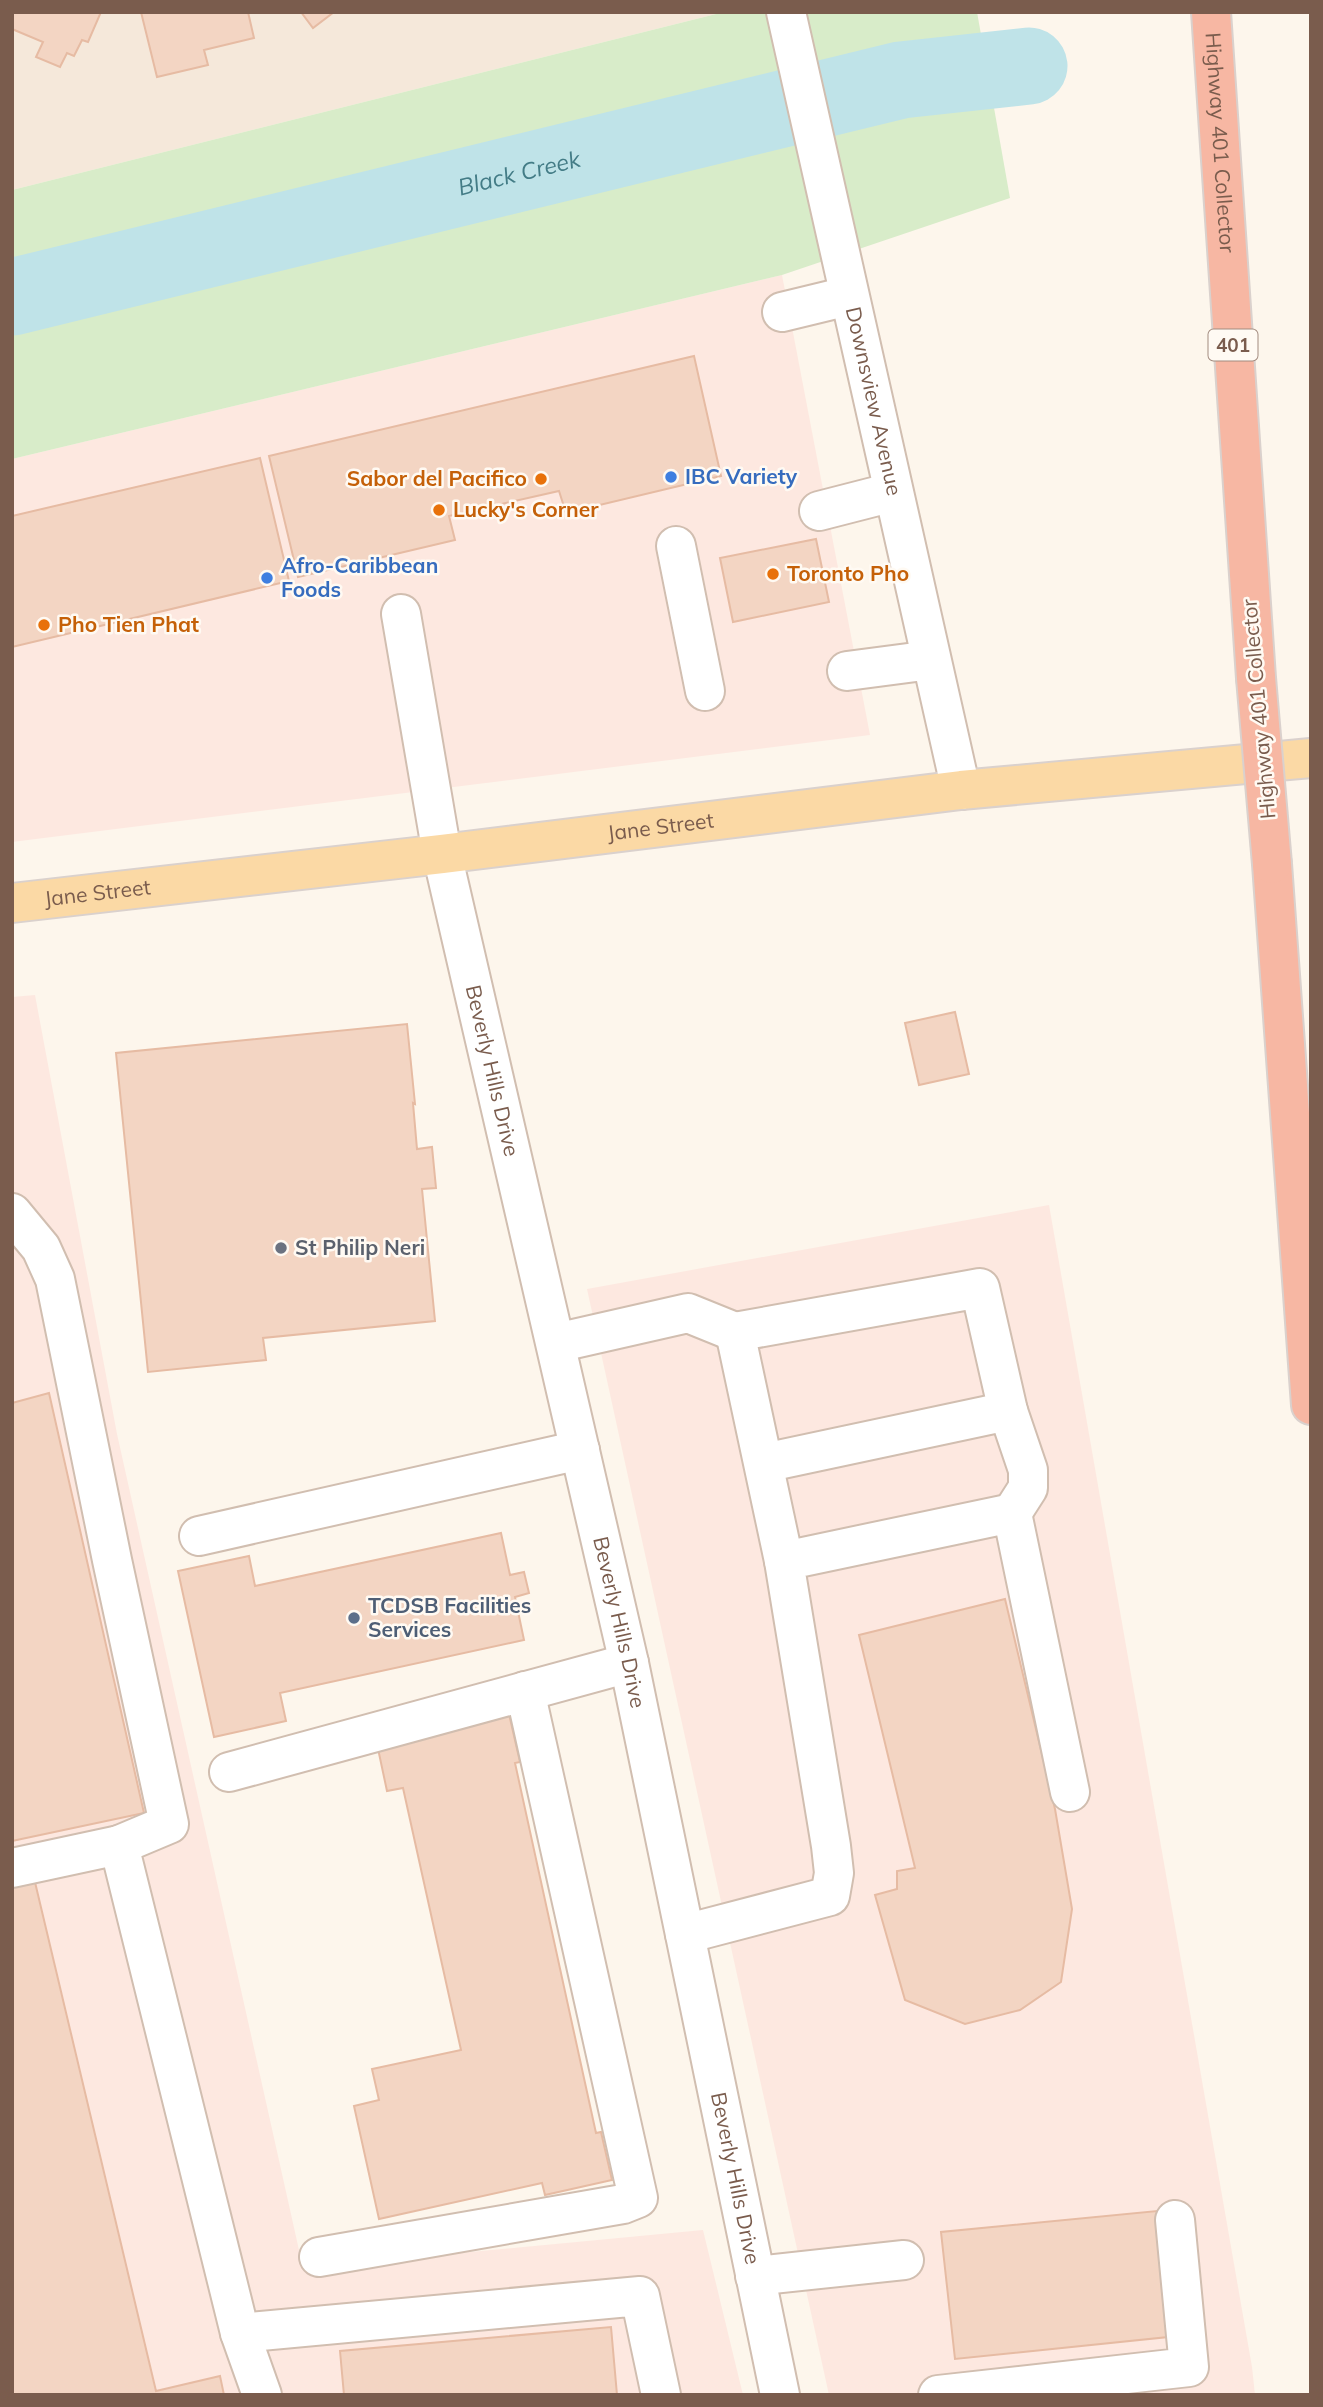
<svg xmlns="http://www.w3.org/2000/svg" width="1323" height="2407" font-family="Mulish,sans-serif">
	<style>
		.residential { fill: #f5e8da }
		.commercial { fill: #fde8e0 }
		.green { fill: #d8ecc9 }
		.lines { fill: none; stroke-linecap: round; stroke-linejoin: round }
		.river { stroke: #bfe3e8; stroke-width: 77 }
		.building { fill: #f3d5c3; stroke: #e6bba3; stroke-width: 2 }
		.minor-casing { stroke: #d1beb0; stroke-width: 42 }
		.major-casing { stroke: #dad1cd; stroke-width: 42 }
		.highway-casing { stroke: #dad1cd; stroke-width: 42 }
		.minor { stroke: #fff; stroke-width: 38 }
		.major { stroke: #fbd9a5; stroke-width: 38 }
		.highway { stroke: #f7b7a3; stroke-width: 38 }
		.highway-bridge-casing { stroke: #dad1cd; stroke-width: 42; stroke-linecap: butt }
		.highway-bridge { stroke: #f7b7a3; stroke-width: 38 }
		.shop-dot { fill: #3f7fe0; stroke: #fffaf3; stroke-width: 2.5 }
		.food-dot { fill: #e8710a; stroke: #fffaf3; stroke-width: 2.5 }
		.worship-dot { fill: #6b7280; stroke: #fffaf3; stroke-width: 2.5 }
		.service-dot { fill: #5c6f8a; stroke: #fffaf3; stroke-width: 2.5 }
		.labels { text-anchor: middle; stroke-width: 5; stroke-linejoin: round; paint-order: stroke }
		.shield { fill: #fffaf3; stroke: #a28b7f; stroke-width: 2 }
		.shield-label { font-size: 19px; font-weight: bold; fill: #7a5c4d }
		.street-label { font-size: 21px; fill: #7a5c4d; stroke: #fffaf3 }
		.shop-label { font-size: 21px; font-weight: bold; fill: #366cbe; stroke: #fffaf3; text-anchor: start }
		.food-label { font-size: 21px; font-weight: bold; fill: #c56008; stroke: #fffaf3; text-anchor: start }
		.worship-label { font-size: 21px; font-weight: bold; fill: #5b616d; stroke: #fffaf3; text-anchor: start }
		.service-label { font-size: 21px; font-weight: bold; fill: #4e5e75; stroke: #fffaf3; text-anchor: start }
		.water-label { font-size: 23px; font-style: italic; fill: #437c86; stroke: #fffaf3 }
	</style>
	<rect width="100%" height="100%" fill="#fdf6ec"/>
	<!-- residential -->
	<polygon class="residential" points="12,12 724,12 12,190"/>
	<!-- commercial -->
	<g class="commercial">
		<polygon points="782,275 870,735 12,842 12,459"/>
		<polygon points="35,995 117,1434 303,2268 703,2230 743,2395 12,2395 12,997"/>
		<polygon points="1049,1205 1252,2367 1255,2395 829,2395 587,1289"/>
	</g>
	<!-- green -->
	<polygon class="green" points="724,12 977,12 1010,198 782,275 12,459 12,190"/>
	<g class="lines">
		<!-- river -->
		<path class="river" id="s1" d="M 12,297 L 901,80 L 1029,66"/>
	</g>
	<!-- building -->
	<g class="building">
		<polygon points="12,12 101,12 88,42 82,40 74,56 67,53 60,67 36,57 43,42 12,29"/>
		<polygon points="141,12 248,12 254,38 204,50 208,65 157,77"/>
		<polygon points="301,12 334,12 313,28"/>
		<polygon points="694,356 721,476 566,513 559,491 449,516 455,540 298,577 269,456"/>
		<polygon points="260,458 289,581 12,647 12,516"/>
		<polygon points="816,539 829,602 733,622 720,558"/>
		<polygon points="955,1012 969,1074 919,1085 905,1023"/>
		<polygon points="407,1024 415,1104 413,1103 417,1149 432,1147 436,1188 422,1189 435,1321 263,1338 266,1360 148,1372 116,1053"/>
		<polygon points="49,1393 144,1813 12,1841 12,1403"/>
		<polygon points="501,1533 510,1575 524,1572 529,1593 515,1597 524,1640 280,1693 286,1721 214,1737 178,1571 249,1556 255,1586"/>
		<polygon points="1005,1599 1055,1809 1072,1909 1061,1982 1020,2010 965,2024 905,2000 875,1895 897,1889 897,1871 915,1868 859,1635"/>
		<polygon points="509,1714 520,1762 515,1763 596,2133 601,2132 612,2180 545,2195 542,2183 379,2219 354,2106 379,2100 372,2069 461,2050 403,1788 387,1791 377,1744"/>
		<polygon points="34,1878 156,2391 220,2376 224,2395 12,2395 12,1883"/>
		<polygon points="1157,2211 1168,2337 955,2359 941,2232"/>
		<polygon points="611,2327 617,2395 344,2395 340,2351"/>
	</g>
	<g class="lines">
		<!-- minor casing -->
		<g class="minor-casing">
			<g id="minor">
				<path id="s2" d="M 786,12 L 961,790"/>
				<polyline points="782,312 848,296"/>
				<polyline points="819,511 893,492"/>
				<polyline points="676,546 705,691"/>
				<path id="s3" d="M 401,614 L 442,854 L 629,1663 L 780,2395"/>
				<polyline points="847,671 931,660"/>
				<polyline points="12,1213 41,1248 55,1279 112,1560 169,1824 119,1845 240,2333 262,2395"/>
				<polyline points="556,1343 688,1313 735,1332"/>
				<polyline points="764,1463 1008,1411"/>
				<polyline points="199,1536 580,1450"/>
				<polyline points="784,1561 735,1332 980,1288 1008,1411 1028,1470 1028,1488 1012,1513"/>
				<polyline points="229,1772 629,1663"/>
				<polyline points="12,1868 119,1845"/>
				<polyline points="685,1934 830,1896 834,1873 831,1846 784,1561 1012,1513 1070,1792"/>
				<polyline points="319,2257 623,2204 638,2198 525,1691"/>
				<polyline points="755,2276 904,2260"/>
				<polyline points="240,2333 640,2296 661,2395"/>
				<polyline points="938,2395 1189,2367 1175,2220"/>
			</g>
		</g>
		<!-- major casing -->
		<g class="major-casing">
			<g id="major">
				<path id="s4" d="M 12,903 L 442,854 L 961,790 L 1311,758"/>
			</g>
		</g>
		<!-- highway casing -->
		<g class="highway-casing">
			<g id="highway">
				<path id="s5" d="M 1211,12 L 1256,678"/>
				<polyline points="1272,864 1311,1405"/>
			</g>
		</g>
		<!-- minor -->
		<use href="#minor" class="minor"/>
		<!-- major -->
		<use href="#major" class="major"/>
		<!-- highway -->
		<use href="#highway" class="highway"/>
		<!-- highway-bridge casing -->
		<g class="highway-bridge-casing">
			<polyline id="highway-bridge" points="1256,678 1272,864"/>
		</g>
		<!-- highway-bridge -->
		<use href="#highway-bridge" class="highway-bridge"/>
	</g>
	<!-- markers -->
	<g class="shop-dot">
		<circle cx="671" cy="477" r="7"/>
		<circle cx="267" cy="578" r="7"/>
	</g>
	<g class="food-dot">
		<circle cx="541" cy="479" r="7"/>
		<circle cx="439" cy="510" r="7"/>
		<circle cx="773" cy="574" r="7"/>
		<circle cx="44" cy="625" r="7"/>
	</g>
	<circle class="worship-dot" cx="281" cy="1248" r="7"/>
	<circle class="service-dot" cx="354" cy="1618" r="7"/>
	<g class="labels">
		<!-- shield labels -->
		<rect class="shield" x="1208.5" y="329.5" width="49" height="31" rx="5"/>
		<g class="shield-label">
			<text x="1233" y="352">401</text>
		</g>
		<!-- street labels -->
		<g class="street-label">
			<text dy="7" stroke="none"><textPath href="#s5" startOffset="131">Highway 401 Collector</textPath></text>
			<text dy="7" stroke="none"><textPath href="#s2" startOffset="399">Downsview Avenue</textPath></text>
			<text transform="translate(1259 709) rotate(-95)" y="7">Highway 401 Collector</text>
			<text dy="7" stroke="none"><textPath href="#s4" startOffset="653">Jane Street</textPath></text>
			<text dy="7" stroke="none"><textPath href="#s4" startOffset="86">Jane Street</textPath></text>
			<text dy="7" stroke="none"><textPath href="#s3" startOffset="466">Beverly Hills Drive</textPath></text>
			<text dy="7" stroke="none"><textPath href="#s3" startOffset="1032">Beverly Hills Drive</textPath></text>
			<text dy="7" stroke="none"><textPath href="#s3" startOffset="1600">Beverly Hills Drive</textPath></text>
		</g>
		<!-- shop labels -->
		<g class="shop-label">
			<text x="685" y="484">IBC Variety</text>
			<text x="281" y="573">Afro-Caribbean<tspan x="281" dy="24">Foods</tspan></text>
		</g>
		<!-- food labels -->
		<g class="food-label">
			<text x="527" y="486" text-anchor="end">Sabor del Pacifico</text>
			<text x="453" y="517">Lucky's Corner</text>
			<text x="787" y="581">Toronto Pho</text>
			<text x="58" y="632">Pho Tien Phat</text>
		</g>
		<!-- worship labels -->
		<g class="worship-label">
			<text x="295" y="1255">St Philip Neri</text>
		</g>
		<!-- service labels -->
		<g class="service-label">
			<text x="368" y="1613">TCDSB Facilities<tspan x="368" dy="24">Services</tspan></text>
		</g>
		<!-- water labels -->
		<g class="water-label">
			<text dy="8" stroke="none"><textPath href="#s1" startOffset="522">Black Creek</textPath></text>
		</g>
	</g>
	<!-- border -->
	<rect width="1323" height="2407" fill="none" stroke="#7a5c4d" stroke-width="28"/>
</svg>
